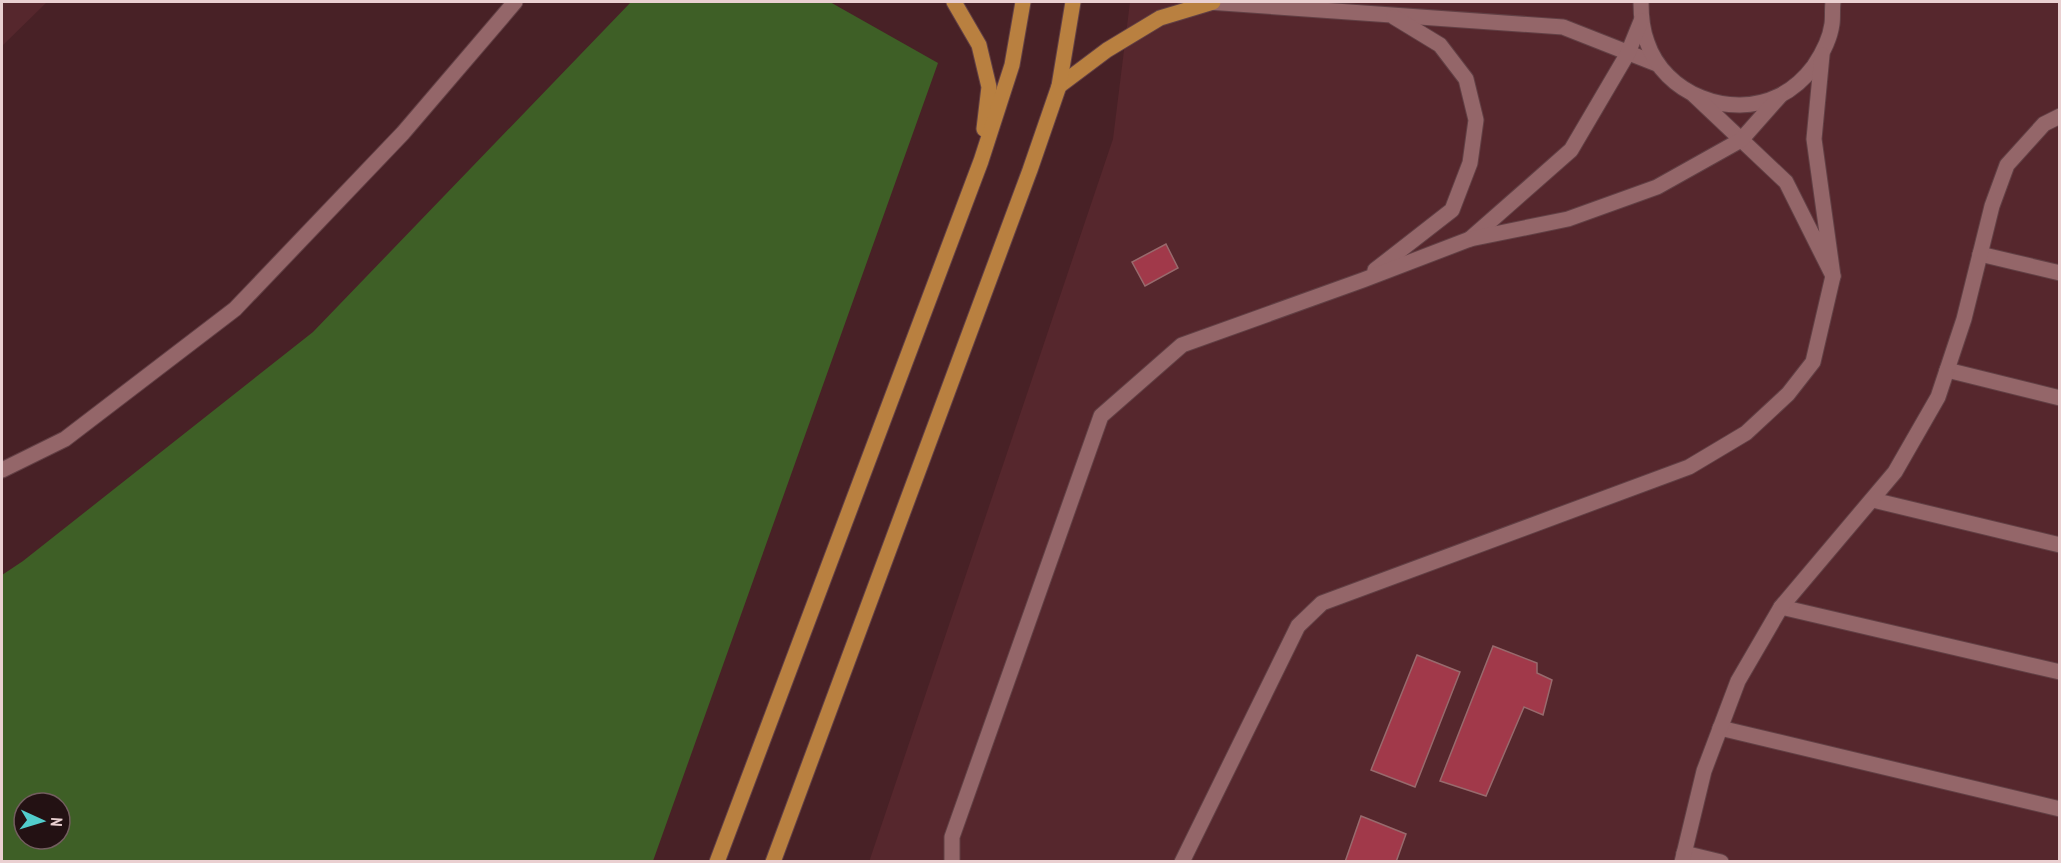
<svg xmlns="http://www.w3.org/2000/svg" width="2061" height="863" font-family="'PT Sans Narrow',sans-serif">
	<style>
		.built { fill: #56272d }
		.green { fill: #3e5f26; fill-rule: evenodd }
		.building { fill: #a1394a; stroke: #986a6d; stroke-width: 1.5 }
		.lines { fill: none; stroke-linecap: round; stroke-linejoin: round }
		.minor-casing { stroke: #624045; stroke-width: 17 }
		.major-casing { stroke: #624045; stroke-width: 17 }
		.minor { stroke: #946669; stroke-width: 15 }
		.major { stroke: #b98040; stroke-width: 15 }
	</style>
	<rect width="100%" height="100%" fill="#482126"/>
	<!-- built -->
	<g class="built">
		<polygon points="2,2 47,2 2,46"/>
		<polygon points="1130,2 2059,2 2059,861 869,862 1113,139"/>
	</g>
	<!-- green -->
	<path class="green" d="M 631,2 L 830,2 L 938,63 L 653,861 L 2,861 L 2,575 L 23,561 L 313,332 ZM 24,803 L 60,803 L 60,839 L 24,839 Z"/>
	<!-- building -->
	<g class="building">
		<polygon points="1166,244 1178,268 1145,286 1132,262"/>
		<polygon points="1493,646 1537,663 1537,673 1552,680 1543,715 1524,707 1486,796 1440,781"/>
		<polygon points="1417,655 1460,672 1415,787 1371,770"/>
		<polygon points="1361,816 1406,834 1396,862 1345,862"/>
	</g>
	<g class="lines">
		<!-- minor casing -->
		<g class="minor-casing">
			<g id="minor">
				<polyline points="1208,2 1563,27 1657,64"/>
				<path d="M 1641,2 C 1641,16 1642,29 1647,42 C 1664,94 1730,120 1779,96 C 1793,89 1805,78 1814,66 C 1822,54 1830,39 1832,24 C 1833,17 1832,9 1833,2"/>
				<polyline points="1694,95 1786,182 1833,276 1814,139 1822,55"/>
				<polyline points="1470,239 1571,150 1628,53 1641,21"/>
				<polyline points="1980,254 2060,273"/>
				<polyline points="1375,270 1452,210 1470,163 1476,120 1466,79 1440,45 1394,17"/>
				<polyline points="1947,370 2060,398"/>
				<polyline points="2,470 65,439 235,309 403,133 515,2"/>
				<polyline points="1873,500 2060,545"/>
				<polyline points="1781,607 2060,672"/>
				<polyline points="1720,728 2060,809"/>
				<polyline points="1684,853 1721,862"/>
				<polyline points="952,862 952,837 1101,416 1182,345 1363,280 1470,239 1568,219 1657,187 1741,140 1780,96"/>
				<polyline points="1182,862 1298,626 1322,603 1689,467 1746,433 1788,394 1813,362 1833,276"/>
				<polyline points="1682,862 1704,771 1738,681 1781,607 1895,472 1938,397 1964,319 1992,206 2007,165 2044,124 2060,116"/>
			</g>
		</g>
		<!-- major casing -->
		<g class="major-casing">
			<g id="major">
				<polyline points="954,2 979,45 989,87 984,129"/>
				<polyline points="1059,86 1107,50 1160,18 1213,2"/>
				<polyline points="717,862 981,161 1012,65 1023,2"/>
				<polyline points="773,862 1030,170 1059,86 1073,2"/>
			</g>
		</g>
		<!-- minor -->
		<use href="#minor" class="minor"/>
		<!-- major -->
		<use href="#major" class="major"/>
	</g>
	<!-- border -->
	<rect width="2061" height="863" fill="none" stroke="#ead0d1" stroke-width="6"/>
	<!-- north arrow -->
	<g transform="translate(42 821) rotate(94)"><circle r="28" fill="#231113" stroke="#735d5f" stroke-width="1.5"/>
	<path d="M0-4.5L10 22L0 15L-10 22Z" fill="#52cdcc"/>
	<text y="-9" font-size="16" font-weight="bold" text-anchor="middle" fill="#ead0d1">N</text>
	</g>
</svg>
